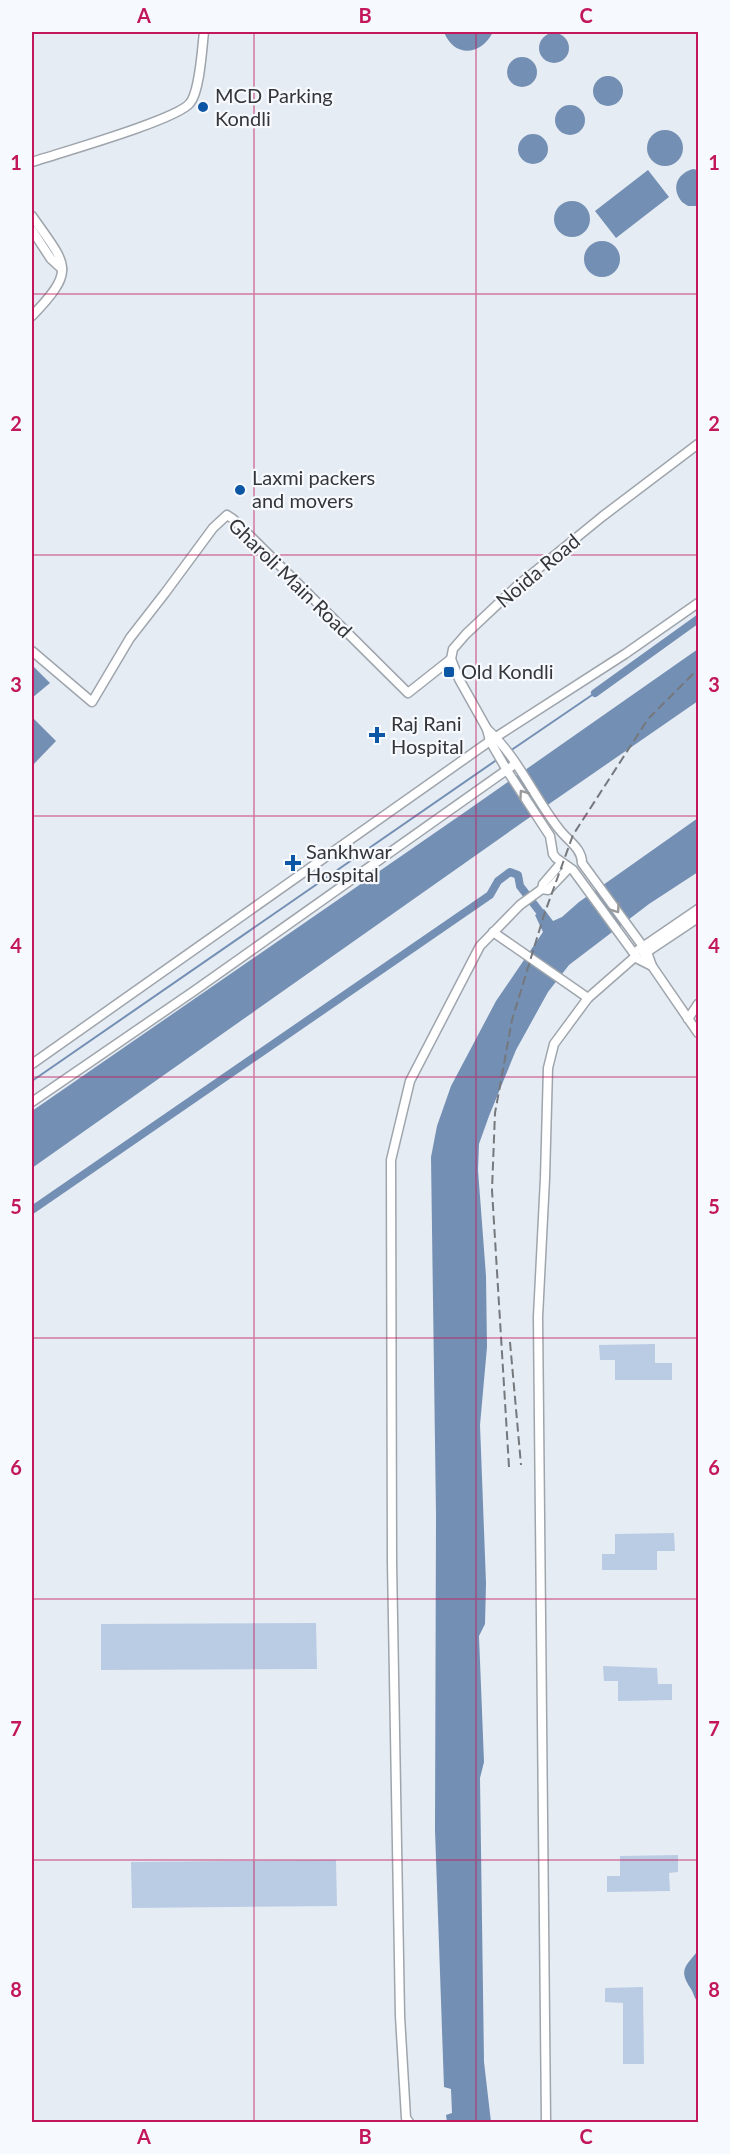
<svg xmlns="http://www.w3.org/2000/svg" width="730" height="2154" font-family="Lato,sans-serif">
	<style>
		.green { fill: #bacce3 }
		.water { fill: #738fb3 }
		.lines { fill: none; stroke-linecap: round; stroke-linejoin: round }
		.stream { stroke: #738fb3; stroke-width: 2 }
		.canal { stroke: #738fb3; stroke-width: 8 }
		.secondary-casing { stroke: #9fa5ac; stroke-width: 11 }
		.secondary { stroke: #fff; stroke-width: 8 }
		.rail { stroke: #75787d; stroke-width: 2; stroke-dasharray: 9 4.5; stroke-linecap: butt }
		.oneway { stroke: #9a9a9c }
		.grid { fill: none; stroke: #c2185b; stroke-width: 1.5; stroke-opacity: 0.55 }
		.poi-dot { fill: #0b56a5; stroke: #f6f9fe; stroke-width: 2 }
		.labels { text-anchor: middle; stroke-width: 4.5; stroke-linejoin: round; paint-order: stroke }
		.poi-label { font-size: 20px; fill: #343639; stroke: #f6f9fe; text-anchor: start }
		.street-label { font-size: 20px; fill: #343639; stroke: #f6f9fe }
		.neatline { fill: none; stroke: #c2185b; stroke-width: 2 }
		.grid-label { font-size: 20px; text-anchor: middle; font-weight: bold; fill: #c2185b }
	</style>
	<rect width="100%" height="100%" fill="#e6ecf4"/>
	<!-- green -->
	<g class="green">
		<polygon points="655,1344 655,1363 672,1363 672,1380 615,1380 615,1360 600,1360 599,1345"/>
		<polygon points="674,1533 675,1551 657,1551 657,1570 602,1570 602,1554 615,1554 615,1534"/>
		<polygon points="316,1623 317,1669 101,1670 101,1624"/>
		<polygon points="603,1666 657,1668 658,1684 672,1684 672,1700 618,1701 618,1681 604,1681"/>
		<polygon points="678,1855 678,1872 669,1873 670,1891 607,1892 607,1876 620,1876 620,1856"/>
		<polygon points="336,1860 337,1906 132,1908 131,1862"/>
		<polygon points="643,1987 644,2064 623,2064 623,2003 605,2002 605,1988"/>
	</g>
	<!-- water -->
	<g class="water">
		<path d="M 444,32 L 493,32 C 481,56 454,58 444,32 Z"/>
		<circle cx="554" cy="48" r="15"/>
		<circle cx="522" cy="72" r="15"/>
		<circle cx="608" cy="91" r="15"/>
		<circle cx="570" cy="120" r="15"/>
		<circle cx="665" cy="148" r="18"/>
		<circle cx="533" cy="149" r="15"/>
		<path d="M 693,169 L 698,170 L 698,206 L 688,206 L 682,202 C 671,189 676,174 693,169 Z"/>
		<polygon points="648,170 669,197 616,238 595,211"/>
		<circle cx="572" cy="219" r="18"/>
		<circle cx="602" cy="259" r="18"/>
		<polygon points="698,649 698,701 523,822 32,1168 32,1111 465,812"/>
		<polygon points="32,665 50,683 32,698"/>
		<polygon points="32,717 56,741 32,766"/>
		<polygon points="698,818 698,872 649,904 569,965 548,992 516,1050 489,1116 479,1144 478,1170 486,1276 487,1347 480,1425 486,1583 485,1624 479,1636 484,1762 480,1778 484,2062 491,2122 447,2122 446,2115 452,2113 451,2089 444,2087 435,1830 436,1515 431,1157 437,1126 451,1086 496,1001 543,932 535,915 544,909 553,921 562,917 579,902"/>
		<path d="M 698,1951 L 698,2002 C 694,1998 694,1994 691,1989 C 679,1971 684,1967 698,1951 Z"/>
	</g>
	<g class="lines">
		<!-- stream -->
		<g class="stream">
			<polyline points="510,751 595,693"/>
			<polyline points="32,1081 498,759"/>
		</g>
		<!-- canal -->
		<g class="canal">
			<polyline points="595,693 698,619"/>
			<polyline points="32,1210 490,895 498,881 510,872 518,875 520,886 540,912"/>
		</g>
		<!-- secondary casing -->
		<g class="secondary-casing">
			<g id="secondary">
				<path d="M 32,162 C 59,153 177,120 190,103 C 200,91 202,48 204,32"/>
				<path d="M 32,216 C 67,266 77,269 32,316"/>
				<polyline points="32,230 51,259 62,269"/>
				<polyline points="32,651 92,702 130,638 165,593 213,528 227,515 233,519 408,693 451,659"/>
				<path d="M 487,729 C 517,756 534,797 559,829 C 567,840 582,848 582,863 L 647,952 L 652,966 L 698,1033"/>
				<polyline points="496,737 625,654 698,603"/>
				<polyline points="542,889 548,890 569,868"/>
				<polyline points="493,932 588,998"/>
				<polyline points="638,950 698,909"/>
				<polyline points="644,954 698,918"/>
				<polyline points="652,966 638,959 573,870 556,858 553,854 550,836 508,772 490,741 487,729 459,679 451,659 453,649 466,634 517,586 603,516 698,444"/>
				<polyline points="688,1019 698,1004"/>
				<polyline points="32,1064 490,741"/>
				<polyline points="32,1102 194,991 515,764"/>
				<polyline points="409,2122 406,2118 400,2016 392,1562 391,1160 410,1081 480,946 520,905 542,889 543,884 561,863"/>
				<polyline points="546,2122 538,1317 545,1178 548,1068 554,1044 588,998 636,956"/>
			</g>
		</g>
		<!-- secondary -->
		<use href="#secondary" class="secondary"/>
		<!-- rail -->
		<g class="rail">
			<polyline points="510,1342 521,1465"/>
			<polyline points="509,1467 492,1190 495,1113 512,1020 544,915 573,835 648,719 698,669"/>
		</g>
	</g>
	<!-- one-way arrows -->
	<defs><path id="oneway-chevron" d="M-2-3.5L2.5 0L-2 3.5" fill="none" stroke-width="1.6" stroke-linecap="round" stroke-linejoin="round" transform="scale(1.5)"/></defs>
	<g class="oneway">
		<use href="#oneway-chevron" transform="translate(523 794) rotate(-125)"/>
		<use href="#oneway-chevron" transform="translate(616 909) rotate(55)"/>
	</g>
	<!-- grid -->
	<path class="grid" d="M 254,32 L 254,2122M 476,32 L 476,2122M 32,294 L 698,294M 32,555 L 698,555M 32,816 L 698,816M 32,1077 L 698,1077M 32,1338 L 698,1338M 32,1599 L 698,1599M 32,1860 L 698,1860"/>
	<!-- markers -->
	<g class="poi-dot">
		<circle cx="203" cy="107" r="6"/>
		<circle cx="240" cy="490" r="6"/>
		<rect x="443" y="666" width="12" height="12" rx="3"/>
		<path d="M374 726h6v6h6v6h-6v6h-6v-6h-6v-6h6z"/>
		<path d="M290 854h6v6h6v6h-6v6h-6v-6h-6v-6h6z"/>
	</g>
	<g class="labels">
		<!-- poi labels -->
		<g class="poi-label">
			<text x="215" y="103">MCD Parking<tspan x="215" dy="23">Kondli</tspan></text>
			<text x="252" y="485">Laxmi packers<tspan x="252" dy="23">and movers</tspan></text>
			<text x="461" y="679">Old Kondli</text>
			<text x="391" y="731">Raj Rani<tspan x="391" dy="23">Hospital</tspan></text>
			<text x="306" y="859">Sankhwar<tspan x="306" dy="23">Hospital</tspan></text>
		</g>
		<!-- street labels -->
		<g class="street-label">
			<text transform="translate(538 571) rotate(-40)" y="7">Noida Road</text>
			<text transform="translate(290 578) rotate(44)" y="7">Gharoli Main Road</text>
		</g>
	</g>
	<!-- border -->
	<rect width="730" height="2154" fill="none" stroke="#f6f9fe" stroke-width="66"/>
	<rect x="33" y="33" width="664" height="2088" class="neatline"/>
	<g class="grid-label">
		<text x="144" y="23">A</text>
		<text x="365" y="23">B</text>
		<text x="586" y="23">C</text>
		<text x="16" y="170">1</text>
		<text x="714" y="170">1</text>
		<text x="16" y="431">2</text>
		<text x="714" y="431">2</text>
		<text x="16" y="692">3</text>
		<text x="714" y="692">3</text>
		<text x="16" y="953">4</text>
		<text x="714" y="953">4</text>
		<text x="16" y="1214">5</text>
		<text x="714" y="1214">5</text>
		<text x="16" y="1475">6</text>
		<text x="714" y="1475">6</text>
		<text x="16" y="1736">7</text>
		<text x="714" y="1736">7</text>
		<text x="16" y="1997">8</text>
		<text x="714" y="1997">8</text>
		<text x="144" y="2144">A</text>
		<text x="365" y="2144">B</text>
		<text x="586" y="2144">C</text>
	</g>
</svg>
